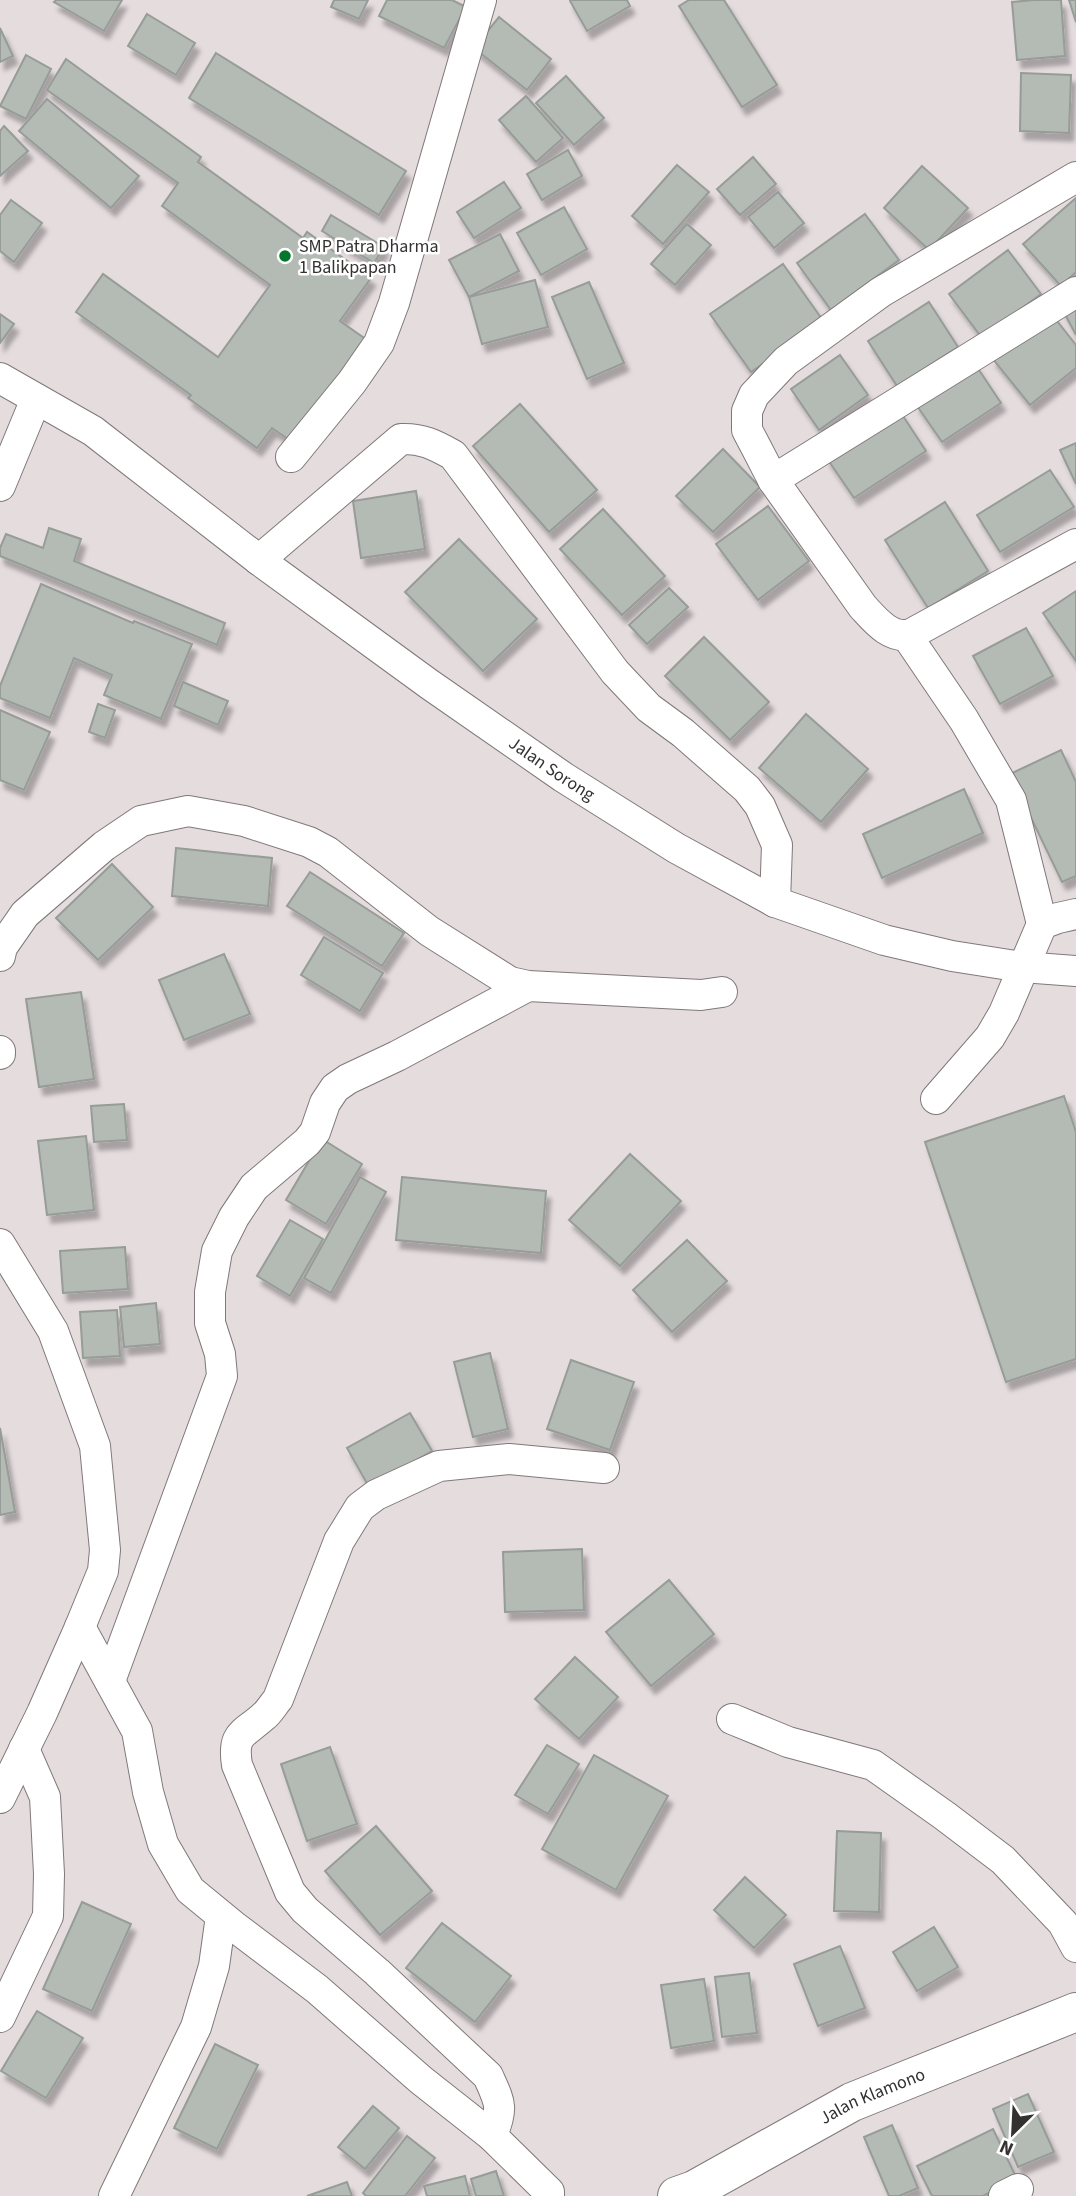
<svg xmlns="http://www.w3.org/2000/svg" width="1076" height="2196" font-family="'Source Sans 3',sans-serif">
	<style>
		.building { fill: #b4bab4; stroke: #969c97; stroke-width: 2; filter: url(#shadow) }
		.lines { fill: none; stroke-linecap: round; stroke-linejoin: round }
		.minor-casing { stroke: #80787a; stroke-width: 32 }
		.secondary-casing { stroke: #80787a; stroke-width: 40 }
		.minor { stroke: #fff; stroke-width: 30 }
		.secondary { stroke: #fff; stroke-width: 38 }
		.poi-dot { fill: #02772c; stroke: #fff; stroke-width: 2.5 }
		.labels { text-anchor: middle; stroke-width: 5; stroke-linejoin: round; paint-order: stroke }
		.poi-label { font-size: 18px; fill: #343131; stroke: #fff; text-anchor: start }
		.street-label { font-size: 18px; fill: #343131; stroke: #fff }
	</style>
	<defs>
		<filter id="shadow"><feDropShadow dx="4.5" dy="8" stdDeviation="2" flood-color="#0004"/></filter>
	</defs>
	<rect width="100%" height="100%" fill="#e5dcde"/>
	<!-- building -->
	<g class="building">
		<polygon points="56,0 122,0 104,31 54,2"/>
		<polygon points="334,0 368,0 359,19 331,7"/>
		<polygon points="387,0 452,0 466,7 444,48 379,16"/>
		<polygon points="571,0 627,0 630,6 587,31 570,1"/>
		<polygon points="689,0 724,0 777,85 742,107 679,6"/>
		<polygon points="1034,0 1061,0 1065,56 1017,60 1012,2"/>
		<polygon points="1069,0 1076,0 1076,22"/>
		<polygon points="147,14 195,43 176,75 128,46"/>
		<polygon points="499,17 551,59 527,90 474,48"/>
		<polygon points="0,28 13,56 0,62"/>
		<polygon points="216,53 406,171 379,215 189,98"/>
		<polygon points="26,55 51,69 26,119 0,106"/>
		<polygon points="66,59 201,157 198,162 303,238 307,232 371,278 340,321 367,340 292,442 272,428 257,448 188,398 191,395 76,312 103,274 218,357 270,285 162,206 178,183 47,90"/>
		<polygon points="1021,73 1071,75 1069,133 1020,131"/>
		<polygon points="566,76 604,118 574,145 536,103"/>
		<polygon points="526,96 563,138 536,162 499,120"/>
		<polygon points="47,99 139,176 111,208 19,131"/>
		<polygon points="4,126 28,151 0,176 0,131"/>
		<polygon points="568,150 582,176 542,200 527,174"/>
		<polygon points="753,157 776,184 740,215 717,189"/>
		<polygon points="677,165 709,192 663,244 632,216"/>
		<polygon points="922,166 968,208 929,250 884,208"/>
		<polygon points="504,182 521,208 474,238 457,212"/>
		<polygon points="778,192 804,223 774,248 748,217"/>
		<polygon points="1076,198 1076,272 1061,286 1023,244"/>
		<polygon points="11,200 42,223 14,262 0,251 0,215"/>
		<polygon points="564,207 587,249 541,275 517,233"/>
		<polygon points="865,214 899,260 831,310 797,263"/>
		<polygon points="331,215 384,247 374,263 322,231"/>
		<polygon points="687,224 711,245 675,285 651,264"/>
		<polygon points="500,234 519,271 469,297 449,260"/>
		<polygon points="1008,250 1041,294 982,338 949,294"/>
		<polygon points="783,264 824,322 751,372 710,314"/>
		<polygon points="535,280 548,327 482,344 469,297"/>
		<polygon points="589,282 624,363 587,379 552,297"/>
		<polygon points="1076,295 1076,335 1059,303"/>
		<polygon points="929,302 958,347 897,386 868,341"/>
		<polygon points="1050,312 1076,345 1076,368 1030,405 992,358"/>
		<polygon points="0,314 14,324 0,343"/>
		<polygon points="840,355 868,395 819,430 791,389"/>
		<polygon points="975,364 1001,403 942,442 915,403"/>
		<polygon points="520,404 597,490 549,532 473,446"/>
		<polygon points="899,410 926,451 854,498 826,457"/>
		<polygon points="1076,443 1076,484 1060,450"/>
		<polygon points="723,449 760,487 713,532 676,496"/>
		<polygon points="1050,470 1074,507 1000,552 977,515"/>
		<polygon points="416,491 425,549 361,558 353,501"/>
		<polygon points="945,502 988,571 928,608 885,540"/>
		<polygon points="768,506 809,561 758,600 716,544"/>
		<polygon points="603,509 665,576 622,615 560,549"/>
		<polygon points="49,528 81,539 74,561 225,623 217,645 0,556 0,548 6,534 43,548"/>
		<polygon points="459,539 537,619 483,671 405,592"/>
		<polygon points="41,584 133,623 134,621 192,644 161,719 104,695 112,675 74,658 50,718 0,698 0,686"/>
		<polygon points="669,588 688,607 647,644 629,625"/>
		<polygon points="1076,591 1076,661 1043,613"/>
		<polygon points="1026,628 1053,676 1000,704 973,656"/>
		<polygon points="704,637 769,702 730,740 665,676"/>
		<polygon points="183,682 228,701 218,725 174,706"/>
		<polygon points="98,704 115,710 105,738 89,732"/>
		<polygon points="0,710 50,732 24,790 0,780"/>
		<polygon points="806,714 868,769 821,822 759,768"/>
		<polygon points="1061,750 1076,782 1076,876 1062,882 1010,774"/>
		<polygon points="964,789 983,833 882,878 863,834"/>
		<polygon points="176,848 272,858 268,906 172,896"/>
		<polygon points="112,864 153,907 98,960 56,918"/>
		<polygon points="310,872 404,933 382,966 287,906"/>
		<polygon points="324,937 383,973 360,1011 301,975"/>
		<polygon points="224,954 250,1014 184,1040 159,980"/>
		<polygon points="81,992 94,1079 39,1087 26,999"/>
		<polygon points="1064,1096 1076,1132 1076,1359 1006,1382 925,1142"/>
		<polygon points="124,1104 127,1140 94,1142 91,1106"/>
		<polygon points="86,1136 94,1210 47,1215 38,1141"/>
		<polygon points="322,1139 362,1164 326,1224 286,1200"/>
		<polygon points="630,1154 681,1201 620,1266 569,1220"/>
		<polygon points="360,1177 386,1192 331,1293 304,1278"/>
		<polygon points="402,1177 546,1191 541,1253 396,1240"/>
		<polygon points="290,1220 323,1239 290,1296 257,1276"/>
		<polygon points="687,1240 727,1281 672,1332 633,1290"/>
		<polygon points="125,1247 128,1289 63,1293 60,1251"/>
		<polygon points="156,1303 160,1344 124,1347 120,1307"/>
		<polygon points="117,1310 120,1356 83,1358 80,1312"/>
		<polygon points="490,1353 508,1429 473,1437 454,1362"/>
		<polygon points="571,1360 634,1382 610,1450 547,1429"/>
		<polygon points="410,1413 432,1451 369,1487 347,1448"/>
		<polygon points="0,1428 15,1512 0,1515"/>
		<polygon points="582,1549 584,1610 505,1612 503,1552"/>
		<polygon points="669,1580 714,1634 651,1686 606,1632"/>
		<polygon points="575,1657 618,1697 579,1739 535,1699"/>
		<polygon points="547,1745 579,1764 548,1814 515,1795"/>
		<polygon points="330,1747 357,1824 307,1841 281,1764"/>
		<polygon points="594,1755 668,1796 616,1890 542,1849"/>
		<polygon points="376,1826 432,1891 380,1935 325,1871"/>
		<polygon points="837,1831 881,1833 879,1912 834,1911"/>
		<polygon points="745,1877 786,1915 754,1948 714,1910"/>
		<polygon points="82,1902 131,1924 92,2011 43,1989"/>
		<polygon points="442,1923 511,1976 475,2022 406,1968"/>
		<polygon points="934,1927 958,1967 917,1991 893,1952"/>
		<polygon points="840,1946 865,2008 818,2026 794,1964"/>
		<polygon points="749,1973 757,2033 722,2037 715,1977"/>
		<polygon points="704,1979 714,2041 671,2048 661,1985"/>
		<polygon points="37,2011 83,2038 46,2098 1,2071"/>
		<polygon points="215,2044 258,2065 217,2149 174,2128"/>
		<polygon points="1028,2094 1054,2152 1018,2167 993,2109"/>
		<polygon points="373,2106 399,2128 365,2169 338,2147"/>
		<polygon points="892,2125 918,2188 899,2196 889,2196 864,2137"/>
		<polygon points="993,2129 1017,2179 983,2196 932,2196 917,2166"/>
		<polygon points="407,2136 435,2158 405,2196 366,2196 363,2193"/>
		<polygon points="496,2171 504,2196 476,2196 471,2179"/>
		<polygon points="465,2176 470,2196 427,2196 424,2186"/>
		<polygon points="347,2182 352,2196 307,2196"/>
	</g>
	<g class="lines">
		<!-- minor casing -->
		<g class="minor-casing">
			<g id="minor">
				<path d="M 1076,177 L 881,292 L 786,361 L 754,395 L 747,411 L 747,430 L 757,449 L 773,480 L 863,607 C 875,620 891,640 911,634 L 1076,544"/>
				<path id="s1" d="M 0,378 L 93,431 L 259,560 L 429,684 L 563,777 L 676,848 L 775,902 L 884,940 L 952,956 L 1022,967 L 1076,971"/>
				<polyline points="291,457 352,382 379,343 394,303 481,0"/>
				<polyline points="773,480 1076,292"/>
				<polyline points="0,486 36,399"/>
				<path d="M 259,560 L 401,439 C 422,438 435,445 453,455 L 615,672 L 649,708 L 683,733 L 747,789 L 760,806 L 777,845 L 775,902"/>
				<polyline points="907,636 964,720 1011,800 1042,924"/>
				<polyline points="0,956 2,947 25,914 104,846 141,821 188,811 244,821 309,842 328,852 429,931 510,982 528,986 701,995 722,992"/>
				<polyline points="0,1051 0,1054"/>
				<polyline points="936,1099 990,1037 1004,1013 1042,924 1058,918 1076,914"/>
				<polyline points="0,1244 53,1331 95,1446 105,1550 103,1571 80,1627 42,1713 0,1798"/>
				<polyline points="80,1627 137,1731 148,1792 163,1844 190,1890 235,1927 317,1989 421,2080 492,2136 549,2192 549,2196"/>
				<polyline points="110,1681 222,1376 220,1354 210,1323 210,1292 217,1251 234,1217 254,1187 307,1142 315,1132 325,1103 335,1088 348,1079 397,1056 528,986"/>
				<polyline points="732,1719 788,1742 873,1765 945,1816 1003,1860 1063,1923 1076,1947"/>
				<polyline points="0,2017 48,1916 49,1874 45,1797 24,1749"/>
				<path d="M 492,2136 C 503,2106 501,2105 488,2076 L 377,1972 L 305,1910 L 290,1892 L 237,1765 C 232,1733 243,1735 264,1716 C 269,1712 273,1705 278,1699 L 339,1541 L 360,1507 L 376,1495 L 439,1466 L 509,1459 L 604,1468"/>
				<polyline points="114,2196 196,2027 214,1966 221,1916"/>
				<polyline points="1004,2196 1018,2189"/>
			</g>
		</g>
		<!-- secondary casing -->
		<g class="secondary-casing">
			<g id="secondary">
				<path id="s2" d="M 677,2196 L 694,2190 L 852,2102 L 1076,2012"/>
			</g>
		</g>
		<!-- minor -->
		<use href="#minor" class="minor"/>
		<!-- secondary -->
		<use href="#secondary" class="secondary"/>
	</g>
	<!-- markers -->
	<circle class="poi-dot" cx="285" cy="256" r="7"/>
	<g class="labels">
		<!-- poi labels -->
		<g class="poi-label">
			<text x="299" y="252">SMP Patra Dharma<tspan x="299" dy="21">1 Balikpapan</tspan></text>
		</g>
		<!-- street labels -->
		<g class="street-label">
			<text dy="6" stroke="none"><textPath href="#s1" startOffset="677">Jalan Sorong</textPath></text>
			<text dy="6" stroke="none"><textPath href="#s2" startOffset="220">Jalan Klamono</textPath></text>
		</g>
	</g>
	<!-- north arrow -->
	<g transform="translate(1013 2133) rotate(204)" stroke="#ffffff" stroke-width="5" paint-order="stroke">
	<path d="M0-5L12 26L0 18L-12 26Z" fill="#343131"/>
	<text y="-10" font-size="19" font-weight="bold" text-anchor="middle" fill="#343131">N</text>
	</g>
</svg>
